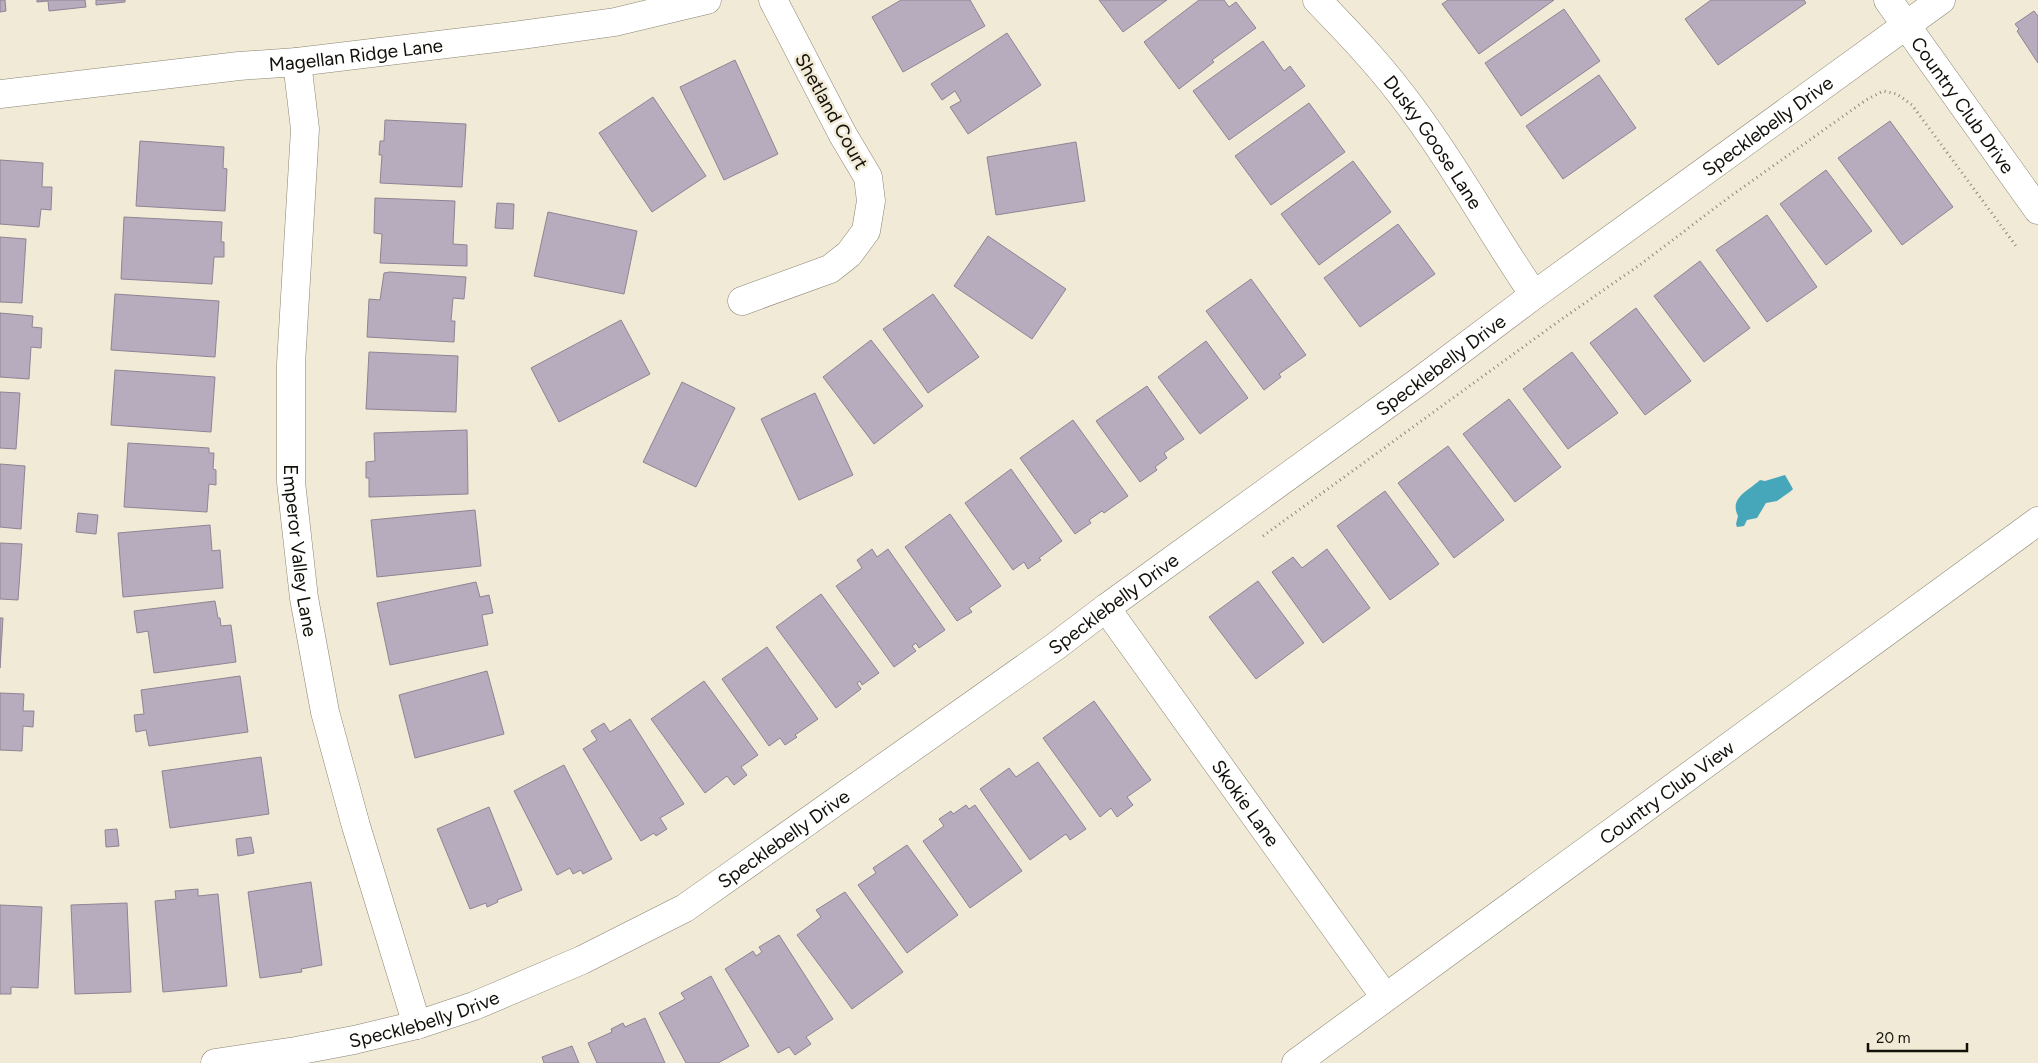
<svg xmlns="http://www.w3.org/2000/svg" width="2038" height="1063" font-family="Figtree,sans-serif">
	<style>
		.water { fill: #46a7ba }
		.building { fill: #b6acbd; stroke: #8e8494 }
		.lines { fill: none; stroke-linecap: round; stroke-linejoin: round }
		.street-casing { stroke: #8a8472; stroke-width: 29 }
		.path { stroke: #8c8879; stroke-width: 3; stroke-dasharray: 1 4; stroke-linecap: butt }
		.street { stroke: #fff; stroke-width: 28 }
		.labels { text-anchor: middle; stroke-width: 5; stroke-linejoin: round; paint-order: stroke }
		.street-label { font-size: 19px; fill: #121009; stroke: #f0ead6 }
	</style>
	<rect width="100%" height="100%" fill="#f0ead6"/>
	<!-- water -->
	<path class="water" d="M 1785,475 L 1793,489 L 1791,491 L 1777,501 L 1766,503 L 1757,518 L 1747,520 L 1744,526 L 1737,527 L 1736,524 L 1738,516 C 1729,498 1748,491 1760,480 L 1765,481 Z"/>
	<!-- building -->
	<g class="building">
		<polygon points="0,0 5,0 6,11 0,12"/>
		<polygon points="37,0 85,0 86,7 49,11 48,1 37,2"/>
		<polygon points="96,0 125,0 125,2 96,5"/>
		<polygon points="901,0 970,0 985,26 903,72 872,17"/>
		<polygon points="1099,0 1167,0 1123,32"/>
		<polygon points="1199,0 1224,0 1229,7 1236,2 1256,28 1212,60 1214,62 1179,89 1144,42"/>
		<polygon points="1448,0 1554,0 1479,54 1442,4"/>
		<polygon points="1711,0 1804,0 1806,3 1718,65 1685,19"/>
		<polygon points="1564,9 1600,61 1521,116 1485,63"/>
		<polygon points="2034,11 2038,16 2038,63 2017,31 2019,29 2015,24"/>
		<polygon points="1007,33 1041,85 968,134 950,107 961,101 955,91 942,100 931,84"/>
		<polygon points="1263,41 1284,71 1290,66 1305,86 1229,140 1193,91"/>
		<polygon points="735,60 778,154 724,180 680,87"/>
		<polygon points="1599,75 1636,128 1563,179 1526,126"/>
		<polygon points="653,97 706,176 652,212 599,133"/>
		<polygon points="1309,103 1345,152 1271,205 1235,156"/>
		<polygon points="385,120 466,124 462,187 380,183 382,155 379,155 380,141 384,141"/>
		<polygon points="1890,121 1953,207 1902,245 1838,158"/>
		<polygon points="140,141 224,147 223,168 227,169 225,211 136,206"/>
		<polygon points="1076,142 1085,201 996,215 987,157"/>
		<polygon points="0,160 43,163 42,187 52,187 51,210 41,209 39,227 0,224"/>
		<polygon points="1353,161 1391,212 1319,265 1281,214"/>
		<polygon points="1826,170 1872,231 1826,265 1780,204"/>
		<polygon points="375,198 455,201 453,244 467,245 467,266 380,263 382,234 374,233"/>
		<polygon points="497,203 514,204 513,229 495,228"/>
		<polygon points="548,212 637,231 624,294 534,276"/>
		<polygon points="1767,215 1817,287 1767,322 1716,250"/>
		<polygon points="124,217 222,222 221,242 224,242 224,257 214,257 212,284 121,279"/>
		<polygon points="1398,224 1435,274 1360,327 1324,278"/>
		<polygon points="988,236 1066,289 1032,339 954,286"/>
		<polygon points="0,237 26,239 22,303 0,302"/>
		<polygon points="1700,261 1750,328 1704,362 1654,296"/>
		<polygon points="390,272 466,277 464,299 453,298 451,321 455,321 454,342 367,337 369,299 380,300 384,273"/>
		<polygon points="1251,279 1306,355 1279,374 1281,377 1264,390 1206,311"/>
		<polygon points="115,294 219,301 215,357 111,350"/>
		<polygon points="933,294 979,357 928,393 883,329"/>
		<polygon points="1636,308 1691,381 1645,415 1590,343"/>
		<polygon points="0,313 33,316 32,327 42,328 41,348 31,347 29,379 0,377"/>
		<polygon points="621,320 650,374 559,422 531,368"/>
		<polygon points="871,340 923,406 874,444 823,377"/>
		<polygon points="1206,341 1248,398 1200,434 1158,377"/>
		<polygon points="369,352 458,356 456,412 366,409"/>
		<polygon points="1572,352 1618,413 1568,449 1523,389"/>
		<polygon points="115,370 215,377 211,432 111,425"/>
		<polygon points="682,382 735,408 696,487 643,462"/>
		<polygon points="1147,386 1184,439 1164,453 1167,458 1155,467 1157,470 1140,482 1096,421"/>
		<polygon points="0,392 20,393 16,449 0,448"/>
		<polygon points="815,393 853,475 799,500 761,419"/>
		<polygon points="1509,399 1561,467 1515,502 1463,434"/>
		<polygon points="1073,420 1128,496 1104,513 1102,511 1089,520 1091,523 1075,534 1020,458"/>
		<polygon points="467,430 468,494 369,497 369,478 366,478 366,462 375,461 374,433"/>
		<polygon points="128,443 209,448 209,453 214,453 213,469 216,470 216,485 209,484 207,512 124,507"/>
		<polygon points="1448,446 1504,520 1454,558 1398,483"/>
		<polygon points="0,464 25,466 21,529 0,527"/>
		<polygon points="1011,469 1062,541 1039,558 1041,560 1028,569 1024,562 1013,570 965,503"/>
		<polygon points="1385,491 1439,564 1390,600 1337,526"/>
		<polygon points="475,510 481,566 377,577 371,520"/>
		<polygon points="78,513 98,515 96,534 76,532"/>
		<polygon points="950,514 1001,586 969,608 972,612 957,621 905,547"/>
		<polygon points="210,525 212,551 220,550 223,588 123,597 118,533"/>
		<polygon points="0,543 22,544 18,600 0,599"/>
		<polygon points="872,549 877,557 888,549 945,630 919,648 916,643 912,646 916,651 894,667 836,586 862,568 857,560"/>
		<polygon points="1327,549 1370,608 1323,643 1272,572 1293,557 1302,568"/>
		<polygon points="1258,581 1304,643 1256,679 1209,617"/>
		<polygon points="476,582 480,597 489,595 493,613 482,615 488,645 390,665 377,603"/>
		<polygon points="821,594 879,673 862,685 860,681 857,683 861,689 836,708 776,627"/>
		<polygon points="215,601 218,618 220,618 221,626 231,625 236,662 154,673 148,631 137,633 134,611"/>
		<polygon points="0,618 3,618 0,668"/>
		<polygon points="767,647 818,719 795,735 797,737 785,745 780,738 769,746 722,679"/>
		<polygon points="487,671 504,734 415,758 399,695"/>
		<polygon points="240,676 248,732 149,746 146,730 136,732 134,715 144,714 141,690"/>
		<polygon points="704,681 758,755 741,767 747,775 734,785 727,776 705,793 651,719"/>
		<polygon points="0,693 24,694 23,711 34,711 33,727 23,726 22,751 0,750"/>
		<polygon points="1094,701 1151,780 1127,797 1133,805 1117,817 1111,808 1100,817 1043,738"/>
		<polygon points="630,719 684,804 660,818 667,829 656,836 654,833 641,841 583,749 597,740 591,731 604,723 610,732"/>
		<polygon points="261,757 269,814 170,828 162,771"/>
		<polygon points="1038,762 1086,829 1070,840 1066,834 1030,860 980,789 1009,768 1016,777"/>
		<polygon points="564,765 612,859 583,874 581,870 573,874 570,868 557,875 514,791"/>
		<polygon points="966,805 969,809 975,805 1022,871 970,908 923,841 944,826 939,819 951,811 953,814"/>
		<polygon points="489,807 522,890 497,900 498,902 487,907 486,903 470,909 437,829"/>
		<polygon points="117,829 119,846 106,847 105,830"/>
		<polygon points="251,837 254,853 238,856 236,839"/>
		<polygon points="907,845 958,915 907,953 858,885 876,873 873,868"/>
		<polygon points="311,882 322,965 301,969 302,972 260,978 248,892"/>
		<polygon points="198,889 198,896 218,894 227,986 163,992 155,901 176,899 175,891"/>
		<polygon points="845,892 903,972 852,1009 797,935 821,917 816,910"/>
		<polygon points="127,903 131,992 75,994 71,905"/>
		<polygon points="0,905 42,907 38,988 11,987 11,994 0,994"/>
		<polygon points="779,935 833,1019 806,1037 811,1044 795,1055 789,1047 778,1053 725,969 753,951 756,956 762,952 759,947"/>
		<polygon points="711,976 749,1046 718,1063 686,1063 659,1013 685,999 681,993"/>
		<polygon points="645,1018 665,1063 597,1063 588,1043 612,1032 611,1029 623,1023 625,1027"/>
		<polygon points="572,1046 579,1063 544,1063 542,1057"/>
	</g>
	<g class="lines">
		<!-- street casing -->
		<g class="street-casing">
			<g id="street">
				<path id="s1" d="M 1317,0 C 1346,30 1375,60 1401,94 C 1450,157 1489,229 1534,295"/>
				<path id="s2" d="M 1888,0 L 2038,210"/>
				<path id="s3" d="M 297,62 L 305,129 L 291,364 L 291,482 L 304,598 L 325,712 L 356,826 L 417,1025"/>
				<path id="s4" d="M 0,94 L 239,66 L 297,62 L 521,35 L 615,22 L 707,0"/>
				<polyline points="742,301 830,269 849,254 866,231 871,201 868,177 843,135 773,0"/>
				<path id="s5" d="M 1106,608 L 1385,997"/>
				<path id="s6" d="M 215,1063 L 296,1051 L 354,1040 L 417,1025 L 474,1006 L 582,960 L 685,908 L 1056,646 L 1106,608 L 1421,380 L 1534,295 L 1941,0"/>
				<path id="s7" d="M 1296,1063 L 2038,521"/>
			</g>
		</g>
		<!-- path -->
		<polyline class="path" points="1263,536 1559,321 1641,264 1728,198 1866,100 1883,91 1897,94 1912,105 2016,246"/>
		<!-- street -->
		<use href="#street" class="street"/>
	</g>
	<g class="labels">
		<!-- street labels -->
		<g class="street-label">
			<text dy="7" stroke="none"><textPath href="#s4" startOffset="358">Magellan Ridge Lane</textPath></text>
			<text dy="7" stroke="none"><textPath href="#s2" startOffset="129">Country Club Drive</textPath></text>
			<text transform="translate(832 111) rotate(61)" y="7">Shetland Court</text>
			<text dy="7" stroke="none"><textPath href="#s6" startOffset="1834">Specklebelly Drive</textPath></text>
			<text dy="7" stroke="none"><textPath href="#s1" startOffset="184">Dusky Goose Lane</textPath></text>
			<text dy="7" stroke="none"><textPath href="#s6" startOffset="1429">Specklebelly Drive</textPath></text>
			<text dy="7" stroke="none"><textPath href="#s3" startOffset="490">Emperor Valley Lane</textPath></text>
			<text dy="7" stroke="none"><textPath href="#s6" startOffset="1024">Specklebelly Drive</textPath></text>
			<text dy="7" stroke="none"><textPath href="#s7" startOffset="459">Country Club View</textPath></text>
			<text dy="7" stroke="none"><textPath href="#s5" startOffset="240">Skokie Lane</textPath></text>
			<text dy="7" stroke="none"><textPath href="#s6" startOffset="619">Specklebelly Drive</textPath></text>
			<text dy="7" stroke="none"><textPath href="#s6" startOffset="214">Specklebelly Drive</textPath></text>
		</g>
	</g>
	<!-- scale -->
	<path d="M1868 1043v8h99v-8" fill="none" stroke="#121009" stroke-width="2.5"/>
	<text x="1876" y="1043" font-size="15" fill="#121009" stroke="#f0ead6" stroke-width="4" paint-order="stroke">20 m</text>
</svg>
